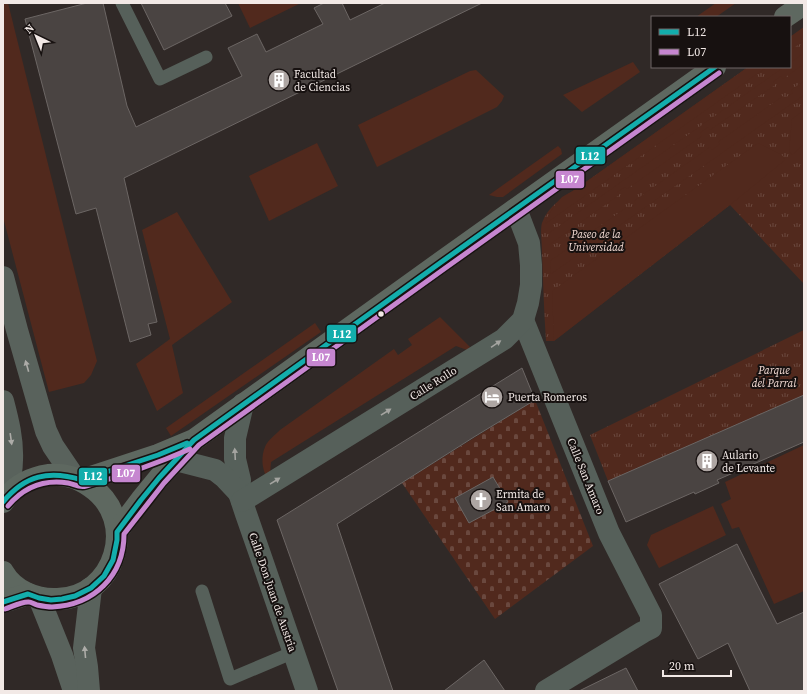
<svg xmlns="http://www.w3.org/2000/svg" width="807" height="694" font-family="'Source Serif 4',serif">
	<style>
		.cemetery { fill: url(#cemetery-stones) }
		.park { fill: url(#park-tufts) }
		.garden { fill: #51291d }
		.building { fill: #4a4442; stroke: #6c6664 }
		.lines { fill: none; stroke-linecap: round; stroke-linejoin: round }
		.service { stroke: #56605a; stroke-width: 13 }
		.minor { stroke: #56605a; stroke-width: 22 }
		.secondary { stroke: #59625c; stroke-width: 22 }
		.trunk { stroke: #5e6860; stroke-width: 22 }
		.bus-1-casing { stroke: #171110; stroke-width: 8 }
		.bus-2-casing { stroke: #171110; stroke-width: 8 }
		.bus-1 { stroke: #13adac; stroke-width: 5 }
		.bus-2 { stroke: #c686d0; stroke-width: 5 }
		.oneway { fill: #a4a4a0 }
		.oneway2 { fill: #adaca8 }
		.bus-dot { fill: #f2e9e6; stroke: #171110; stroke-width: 1.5 }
		.labels { text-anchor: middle; stroke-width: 4; stroke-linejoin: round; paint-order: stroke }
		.poi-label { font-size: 11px; fill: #f2e9e6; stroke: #171110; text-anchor: start }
		.park-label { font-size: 11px; font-style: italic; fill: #f4dcd5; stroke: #171110 }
		.street-label { font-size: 11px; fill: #f2e9e6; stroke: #171110 }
		.line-badge { stroke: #171110; stroke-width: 1.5 }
		.badge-label { font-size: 11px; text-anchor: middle; font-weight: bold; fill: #fff }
	</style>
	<defs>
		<pattern id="cemetery-stones" width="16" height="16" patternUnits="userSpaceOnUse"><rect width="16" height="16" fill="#51291d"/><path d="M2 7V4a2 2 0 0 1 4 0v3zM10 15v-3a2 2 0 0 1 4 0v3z" fill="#6a483e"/></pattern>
		<pattern id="park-tufts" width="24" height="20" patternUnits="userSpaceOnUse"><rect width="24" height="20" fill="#51291d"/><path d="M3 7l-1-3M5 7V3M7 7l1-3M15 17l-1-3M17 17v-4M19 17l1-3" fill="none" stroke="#6a483e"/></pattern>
	</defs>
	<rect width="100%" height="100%" fill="#302927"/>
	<!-- cemetery -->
	<polygon class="cemetery" points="535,400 593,546 495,619 402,483"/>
	<!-- park -->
	<g class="park">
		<path d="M 804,27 L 804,284 L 730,205 L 554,341 L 546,341 C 544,311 543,281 542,251 C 542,243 540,230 542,223 C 548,206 562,198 576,189 L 748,67 L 790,67 L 790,37 Z"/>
		<polygon points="804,330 804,395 608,481 590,435"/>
	</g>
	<!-- garden -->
	<g class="garden">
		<polygon points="3,3 8,3 97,361 91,375 84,383 49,392 3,217"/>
		<polygon points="238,3 301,3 250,28"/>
		<polygon points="716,3 736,3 716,17 696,17"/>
		<polygon points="804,27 804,41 790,50 790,37"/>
		<polygon points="804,53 804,64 783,79 781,76 773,82 775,85 710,130 708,127 700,133 702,136 627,189 625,187 617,192 619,195 549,245 549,233 784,67 790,67 790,63"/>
		<polygon points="633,62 640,72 582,112 563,95"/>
		<path d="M 748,67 L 767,67 L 545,224 C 548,214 555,204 562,197 C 566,194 572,192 576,189 Z"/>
		<polygon points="476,70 504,96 502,101 497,107 377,167 358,125 470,71"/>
		<polygon points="804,81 804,95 551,274 550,261 627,207 629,209 636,204 634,201 710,147 712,150 720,144 718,142 783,96 785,98 793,93 791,90"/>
		<polygon points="804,110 804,144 792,155 789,151 792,119"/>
		<polygon points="317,143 338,186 269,221 249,176"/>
		<polygon points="758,143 782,155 785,160 730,205 554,341 552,291"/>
		<polygon points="558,146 561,149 562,154 503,197 497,197 489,195"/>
		<polygon points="177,212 232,302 172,345 183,393 157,411 136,364 170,339 142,230"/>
		<path d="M 440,317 L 470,347 L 467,350 L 456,346 L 271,462 L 270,474 L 266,476 C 262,468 261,456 265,447 C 267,441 275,435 280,430 L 394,349 L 398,355 L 412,345 L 408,339 Z"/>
		<polygon points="315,323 321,332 171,436 166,428"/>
		<polygon points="804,445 804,591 774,604 739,527 732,529 721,504 731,499 725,482"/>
		<polygon points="713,506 726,535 659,568 647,545 651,535"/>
	</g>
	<!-- building -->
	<g class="building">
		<polygon points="87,3 103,3 127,106 136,127 242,76 228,48 257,34 266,52 323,24 314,8 324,3 342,3 350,20 385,3 482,3 124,178 157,322 148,324 151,335 130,342 96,208 76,214 25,19"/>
		<polygon points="141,3 225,3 232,16 164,50"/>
		<polygon points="522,368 535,400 474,437 337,524 393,691 338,691 277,520"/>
		<polygon points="804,395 804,442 717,480 719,483 695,494 694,492 626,522 608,481"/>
		<polygon points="493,477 508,502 469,523 455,498"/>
		<polygon points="737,544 777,624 804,612 804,691 750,691 728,643 698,659 659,584"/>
		<polygon points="484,660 505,691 444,691"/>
		<polygon points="626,668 638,691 579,691"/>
	</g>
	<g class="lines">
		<!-- service -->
		<g class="service">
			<polyline points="122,3 160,79 206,57"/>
			<polyline points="202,591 230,679 294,652"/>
		</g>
		<!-- minor -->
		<g class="minor">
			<polyline points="523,320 609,533 651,615 651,628 643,632 546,691"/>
			<polyline points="243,404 235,438 235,459 240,480 239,493 246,514 262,560 307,691"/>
			<polyline points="176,460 215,470 224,477 239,493"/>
			<polyline points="242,501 483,352 504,339 523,320 528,303 531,285 531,265 529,243 516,209"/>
		</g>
		<!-- secondary -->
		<g class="secondary">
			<polyline points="3,277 17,330 46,431 53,446 74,477"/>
			<path d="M 3,401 C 8,420 13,440 12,460 C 12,472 9,485 6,497"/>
			<polyline points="39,598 62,655 74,691"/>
			<polyline points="89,691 87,667 84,648 91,588"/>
		</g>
		<!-- trunk -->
		<g class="trunk">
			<polyline points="785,17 804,4"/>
			<polyline points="82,480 158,455 194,440 440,263 715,67"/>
			<path d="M 3,502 C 14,486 29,478 48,475 C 65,474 77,477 91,487 C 139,520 116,598 57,599 C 36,600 14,591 3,572"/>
			<polyline points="117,532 141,500 159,478 190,444"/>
			<polyline points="3,602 28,594"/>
		</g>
		<!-- bus-1 casing -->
		<g class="bus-1-casing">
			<g id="bus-1">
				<path d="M 3,502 C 25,475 49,470 82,480 L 158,455 L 187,443"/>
				<polyline points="3,602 28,594 39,598 51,600 62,599 75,596 91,588 104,576 113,560 117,540 117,532 141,500 159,478 194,440 440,263 715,67"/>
			</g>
		</g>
		<!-- bus-2 casing -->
		<g class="bus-2-casing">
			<g id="bus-2">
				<path d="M 8,506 C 24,487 43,479 68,483 C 74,484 79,488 86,486 C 121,476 156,464 190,449"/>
				<path d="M 5,609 C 11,607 23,601 29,602 C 31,602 34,604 37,605 C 42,606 48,607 52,607 C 94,605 124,576 124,534 L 164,483 L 199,445 L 444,269 L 719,73"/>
			</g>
		</g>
		<!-- bus-1 -->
		<use href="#bus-1" class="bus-1"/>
		<!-- bus-2 -->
		<use href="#bus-2" class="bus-2"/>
	</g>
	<!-- one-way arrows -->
	<defs><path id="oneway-solid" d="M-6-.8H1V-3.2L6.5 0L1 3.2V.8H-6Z"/></defs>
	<g class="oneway">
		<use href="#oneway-solid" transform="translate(496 344) rotate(-34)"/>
		<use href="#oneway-solid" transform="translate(386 412) rotate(-32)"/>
		<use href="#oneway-solid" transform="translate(235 454) rotate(-93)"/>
		<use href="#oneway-solid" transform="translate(275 481) rotate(-32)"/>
	</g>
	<g class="oneway2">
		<use href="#oneway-solid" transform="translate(27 366) rotate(-106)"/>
		<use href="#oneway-solid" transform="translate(11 439) rotate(82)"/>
		<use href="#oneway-solid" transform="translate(85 652) rotate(-95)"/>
	</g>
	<!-- icons -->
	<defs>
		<g id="building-disc" transform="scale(1.15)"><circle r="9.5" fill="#aea6a3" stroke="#171110"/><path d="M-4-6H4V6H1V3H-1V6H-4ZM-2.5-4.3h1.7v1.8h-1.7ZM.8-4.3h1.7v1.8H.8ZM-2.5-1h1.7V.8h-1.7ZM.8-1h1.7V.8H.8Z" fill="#fff"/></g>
		<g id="hotel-disc" transform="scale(1.15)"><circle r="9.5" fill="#aea6a3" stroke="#171110"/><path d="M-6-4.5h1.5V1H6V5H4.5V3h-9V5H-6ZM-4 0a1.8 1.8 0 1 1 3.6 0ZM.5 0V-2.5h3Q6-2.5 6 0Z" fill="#fff"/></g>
		<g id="church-disc" transform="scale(1.15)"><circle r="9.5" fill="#aea6a3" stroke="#171110"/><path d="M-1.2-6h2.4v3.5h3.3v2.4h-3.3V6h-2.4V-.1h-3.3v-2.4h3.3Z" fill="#fff"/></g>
	</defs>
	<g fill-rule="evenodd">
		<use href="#building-disc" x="279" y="80"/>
		<use href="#hotel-disc" x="492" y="397"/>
		<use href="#building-disc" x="707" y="461"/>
		<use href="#church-disc" x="481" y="500"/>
	</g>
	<!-- markers -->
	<circle class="bus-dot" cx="381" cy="314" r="3.5"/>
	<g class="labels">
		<!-- poi labels -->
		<g class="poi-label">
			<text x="294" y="78">Facultad<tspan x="294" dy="13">de Ciencias</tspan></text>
			<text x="508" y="401">Puerta Romeros</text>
			<text x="722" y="459">Aulario<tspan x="722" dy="13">de Levante</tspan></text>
			<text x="496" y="498">Ermita de<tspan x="496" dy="13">San Amaro</tspan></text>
		</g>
		<!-- park labels -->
		<g class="park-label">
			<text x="596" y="238">Paseo de la<tspan x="596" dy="13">Universidad</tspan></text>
			<text x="774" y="374">Parque<tspan x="774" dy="13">del Parral</tspan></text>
		</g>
		<!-- street labels -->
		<g class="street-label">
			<text transform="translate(433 383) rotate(-32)" y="4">Calle Rollo</text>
			<text transform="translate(586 476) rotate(68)" y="4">Calle San Amaro</text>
			<text transform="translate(273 592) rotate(71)" y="4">Calle Don Juan de Austria</text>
		</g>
	</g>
	<g class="line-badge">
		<rect x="575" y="146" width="31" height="19" rx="4" fill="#13adac"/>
		<rect x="555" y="170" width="30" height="19" rx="4" fill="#c686d0"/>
		<rect x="326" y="324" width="31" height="19" rx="4" fill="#13adac"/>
		<rect x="306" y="348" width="30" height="19" rx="4" fill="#c686d0"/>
		<rect x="111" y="464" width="30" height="19" rx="4" fill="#c686d0"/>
		<rect x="78" y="467" width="30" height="19" rx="4" fill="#13adac"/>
	</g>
	<g class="badge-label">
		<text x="590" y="160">L12</text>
		<text x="570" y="183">L07</text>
		<text x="342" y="338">L12</text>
		<text x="321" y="361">L07</text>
		<text x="126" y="477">L07</text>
		<text x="93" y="480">L12</text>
	</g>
	<!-- border -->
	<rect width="807" height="694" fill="none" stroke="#f2e9e6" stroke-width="8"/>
	<!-- legend -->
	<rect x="651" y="16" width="140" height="52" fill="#171110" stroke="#6f6766"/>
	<rect x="659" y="29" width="20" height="6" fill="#13adac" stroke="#6f6766"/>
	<text x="687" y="36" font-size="12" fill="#f2e9e6">L12</text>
	<rect x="659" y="49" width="20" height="6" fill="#c686d0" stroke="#6f6766"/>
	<text x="687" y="56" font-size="12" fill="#f2e9e6">L07</text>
	<!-- north arrow -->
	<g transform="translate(36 36) rotate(317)" stroke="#171110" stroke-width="3" paint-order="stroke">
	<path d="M0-3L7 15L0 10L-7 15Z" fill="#f2e9e6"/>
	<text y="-6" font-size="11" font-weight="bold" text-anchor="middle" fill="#f2e9e6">N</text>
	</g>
	<!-- scale -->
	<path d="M663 670v6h68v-6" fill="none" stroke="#f2e9e6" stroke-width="2"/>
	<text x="669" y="670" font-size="12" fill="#f2e9e6" stroke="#171110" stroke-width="3" paint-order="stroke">20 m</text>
</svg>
